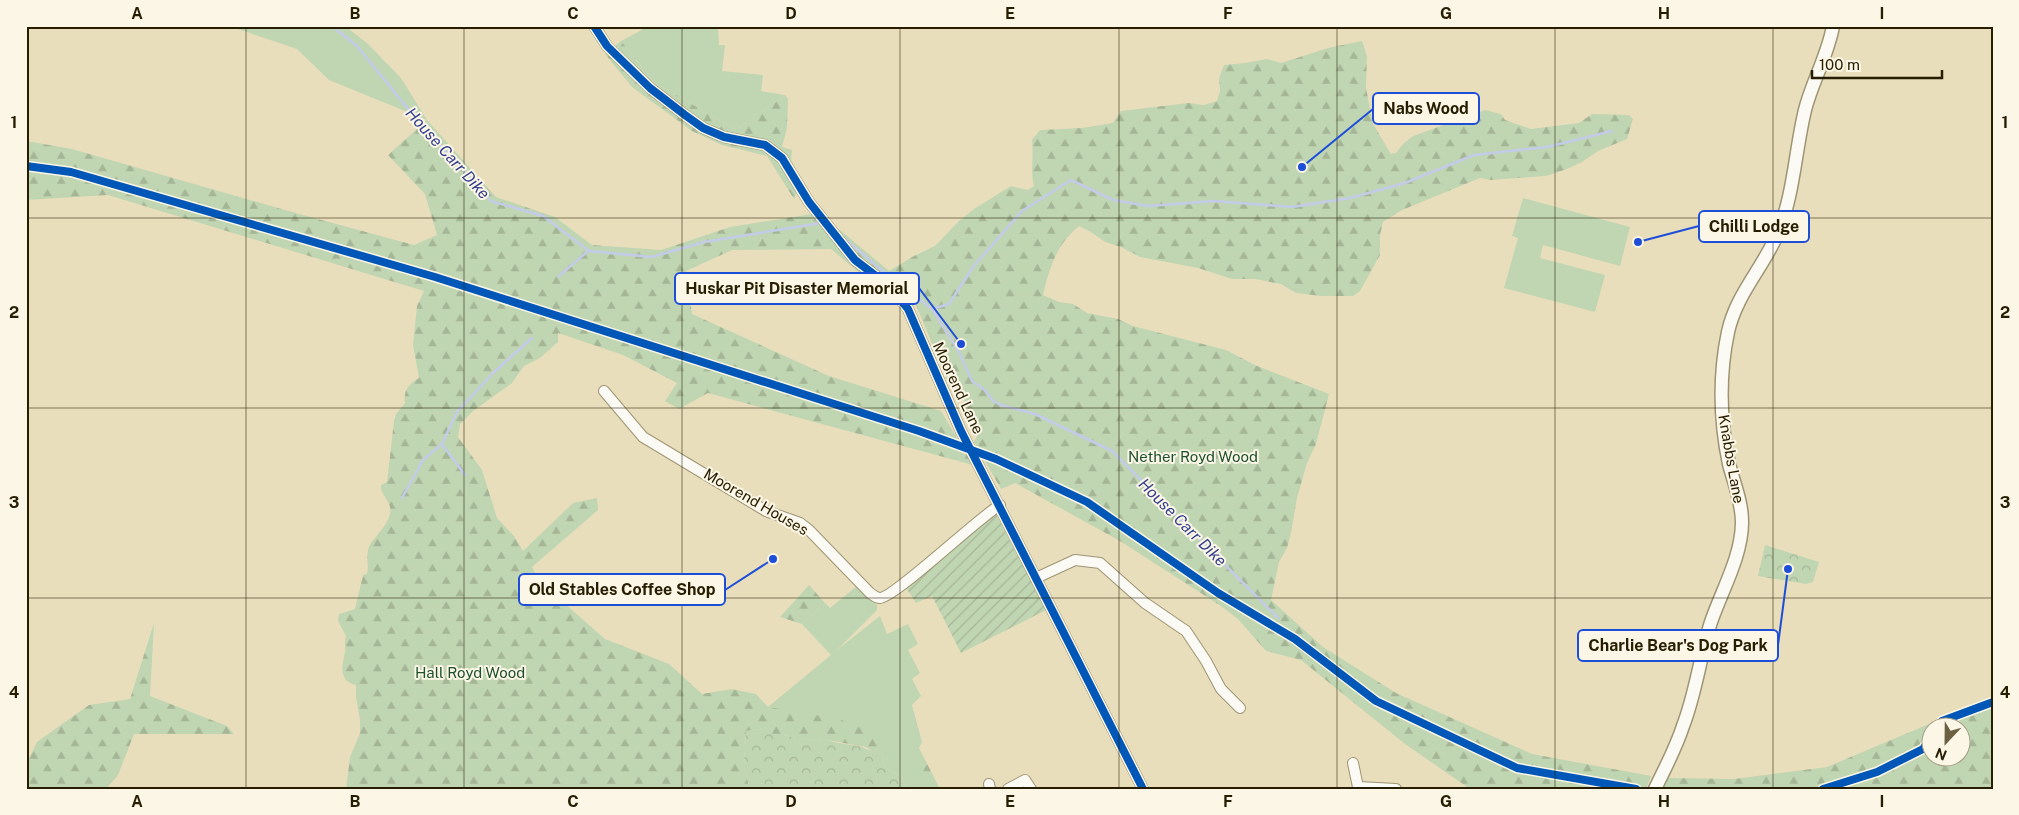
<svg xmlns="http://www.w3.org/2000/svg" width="2019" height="815" font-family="'Public Sans',sans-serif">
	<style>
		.grass { fill: #c0d5b2 }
		.forest { fill: url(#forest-firs); fill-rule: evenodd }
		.park { fill: url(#park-crowns) }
		.garden { fill: url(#garden-furrows) }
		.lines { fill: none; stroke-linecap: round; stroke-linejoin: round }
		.stream { stroke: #c3cbe9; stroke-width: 2.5 }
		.minor-casing { stroke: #9d9473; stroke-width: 12 }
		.major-casing { stroke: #9d9473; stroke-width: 15 }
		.minor { stroke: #fcfaf5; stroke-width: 10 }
		.major { stroke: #fcfaf5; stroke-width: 12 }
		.cycleway-casing { stroke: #fbf6e6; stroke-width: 11 }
		.cycleway { stroke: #0057b8; stroke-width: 8 }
		.grid { fill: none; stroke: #271d00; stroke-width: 1; stroke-opacity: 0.55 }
		.labels { text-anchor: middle; stroke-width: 4; stroke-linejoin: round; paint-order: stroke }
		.street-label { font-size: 15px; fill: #271d00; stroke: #fbf6e6 }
		.park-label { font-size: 15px; fill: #1d502e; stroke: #fbf6e6 }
		.water-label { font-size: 16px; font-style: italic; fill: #323f8e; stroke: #fbf6e6 }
		.leader { fill: none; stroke: #1d4ed8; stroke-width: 2 }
		.callout-dot { fill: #1d4ed8; stroke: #fbf6e6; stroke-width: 2 }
		.callout { fill: #fbf6e6; stroke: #1d4ed8; stroke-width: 2 }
		.callout-label { font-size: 16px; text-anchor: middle; font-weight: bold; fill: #271d00 }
		.neatline { fill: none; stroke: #271d00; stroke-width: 2 }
		.grid-label { font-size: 16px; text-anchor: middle; font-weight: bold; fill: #271d00 }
	</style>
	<defs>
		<pattern id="forest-firs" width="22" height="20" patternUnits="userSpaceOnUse" patternTransform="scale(1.25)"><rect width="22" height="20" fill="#c0d5b2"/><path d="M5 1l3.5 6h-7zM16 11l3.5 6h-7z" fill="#a5b697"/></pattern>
		<pattern id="park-crowns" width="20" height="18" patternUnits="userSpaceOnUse" patternTransform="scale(1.25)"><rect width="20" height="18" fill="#c0d5b2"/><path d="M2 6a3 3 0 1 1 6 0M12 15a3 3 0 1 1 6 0" fill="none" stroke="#a5b697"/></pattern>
		<pattern id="garden-furrows" width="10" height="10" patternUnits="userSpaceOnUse" patternTransform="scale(1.25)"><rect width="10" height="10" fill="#c0d5b2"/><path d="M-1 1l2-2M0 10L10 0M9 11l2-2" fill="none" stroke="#a5b697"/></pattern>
	</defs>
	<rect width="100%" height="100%" fill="#e9debc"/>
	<!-- grass -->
	<g class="grass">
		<polygon points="229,26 345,26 367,43 401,78 427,120 329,80 297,49"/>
		<polygon points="649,26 700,26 700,29 718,28 719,45 725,45 722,71 763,75 761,91 785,95 736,130 654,82 621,41"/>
		<polygon points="1523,198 1630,227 1620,266 1543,245 1540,258 1605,275 1595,312 1504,288 1518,238 1512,236"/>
		<polygon points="858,585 877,605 877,610 837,650 880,616 887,634 908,624 918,644 908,650 920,673 912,679 921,696 912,705 922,742 919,748 919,789 906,789 902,777 884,767 883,756 894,741 768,707 831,655 802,624 825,603 830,608"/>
	</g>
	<!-- forest -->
	<g class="forest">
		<polygon points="621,41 654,82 736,130 785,95 788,99 787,128 782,147 792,150 791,160 802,181 794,199 767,156 722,145 692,131 632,87 605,54"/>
		<path d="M 1362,41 L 1367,56 L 1366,88 L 1373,124 L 1391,154 L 1396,153 L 1403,144 L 1413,136 L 1485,110 L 1501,114 L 1505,120 L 1531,129 L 1579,123 L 1592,114 L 1629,115 L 1633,119 L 1627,139 L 1598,151 L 1582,162 L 1567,169 L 1546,176 L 1491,180 L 1480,178 L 1402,210 L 1383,222 L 1380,235 L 1380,255 L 1360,291 L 1353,296 L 1321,296 L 1296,293 L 1281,284 L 1255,279 L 1232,279 L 1198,268 L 1140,257 L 1121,247 L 1105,242 L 1091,232 L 1079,226 C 1056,245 1050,267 1043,295 L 1059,302 L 1073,304 L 1087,313 L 1118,319 L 1133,326 L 1226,350 L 1257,366 L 1329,394 L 1316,444 L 1307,463 L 1297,498 L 1291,533 L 1287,548 L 1279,562 L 1271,600 L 1323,647 L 1396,693 L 1532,754 L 1651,776 L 1646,789 L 1470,789 L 1405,744 L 1301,660 L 1266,651 L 1238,619 L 1221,606 L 1120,541 L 1015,483 L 1001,489 L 974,442 L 979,432 L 962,396 L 952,392 L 916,305 L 890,272 L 888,297 L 831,249 L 732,250 L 686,271 L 692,314 L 829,376 L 941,411 L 973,465 L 708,393 L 679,409 L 665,401 L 677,383 L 623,355 L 558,333 L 558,342 L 540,358 L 524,366 L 512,383 L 473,411 L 460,424 L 458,437 L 482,470 L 497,518 L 514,536 L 523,551 L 573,503 L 597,498 L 598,510 L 532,567 L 540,582 L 605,639 L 669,664 L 702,694 L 732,689 L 756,694 L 768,707 L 839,719 L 895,741 L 883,756 L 874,753 L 866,747 L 827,740 L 800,739 L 784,735 L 773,735 L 765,730 L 755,729 L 746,732 L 744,767 L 750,789 L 346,789 L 350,757 L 360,733 L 360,720 L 356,697 L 356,685 C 338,681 342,666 345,652 C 346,647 344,642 346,636 L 338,621 L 339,614 L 355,609 L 363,575 L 367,574 C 369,566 366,558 368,550 C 370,540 387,528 390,514 C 393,502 380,496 381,485 L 387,482 L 394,421 L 396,414 L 405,403 C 403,390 409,384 419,378 L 413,345 L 417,306 L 424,291 L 108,195 L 26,200 L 26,141 L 72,149 L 292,212 L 414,245 L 437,235 L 425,194 L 388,155 L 427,120 L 496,197 L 555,217 L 592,245 L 661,250 L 730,227 L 812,214 L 840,230 L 889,271 L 914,256 L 935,246 L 958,222 L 974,209 L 1011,186 L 1028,190 L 1034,186 C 1030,171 1034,157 1032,140 L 1040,130 L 1082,128 L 1113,123 L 1121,111 L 1188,103 L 1204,105 L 1217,101 L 1220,91 L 1219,78 L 1224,65 L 1245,63 L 1267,59 L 1281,63 L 1328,48 Z"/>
		<polygon points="809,585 825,603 802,624 780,617"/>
		<polygon points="154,623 150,696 227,726 234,734 134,734 118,775 106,789 26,789 26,765 37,742 89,705 130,699"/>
		<path d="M 1993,697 L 1993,789 L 1662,789 L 1668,778 L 1734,779 L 1827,767 ZM 1932,728 L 1962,728 L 1962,758 L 1932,758 Z"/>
		<polygon points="919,748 940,789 919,789"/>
	</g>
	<!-- park -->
	<g class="park">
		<polygon points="1765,545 1819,562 1813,582 1806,584 1758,576"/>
		<polygon points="755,729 765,730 773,735 784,735 800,739 827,740 838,743 859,746 883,756 884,767 902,777 906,789 750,789 744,767 746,731"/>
	</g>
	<!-- garden -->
	<polygon class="garden" points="996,514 1046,610 961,653 932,596 916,603 905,586"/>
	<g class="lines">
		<!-- stream -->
		<g class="stream">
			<polyline points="332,26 357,46 417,120 491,201 543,216 589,251 652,257 704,242 821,223"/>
			<polyline points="841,236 896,282 932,309 958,350 972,381 985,390 993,401 1001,405 1035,414 1112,451 1278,618"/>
			<polyline points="559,276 588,251"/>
			<polyline points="932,309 949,304 973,267 1022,211 1071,180 1113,200 1148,206 1214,201 1292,207 1350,198 1405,183 1474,155 1547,147 1612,131"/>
			<polyline points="442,444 465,475"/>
			<polyline points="402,498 423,460 442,444 457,412 493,373 532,338"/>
		</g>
		<!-- minor casing -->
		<g class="minor-casing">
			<g id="minor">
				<polyline points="594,26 607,46 650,88 685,115 703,128 724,137 765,145 782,158 809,202 855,260 889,286 908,309 961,431 1143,789"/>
				<path d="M 604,391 L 643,437 L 766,511 L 800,523 L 809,530 L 870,593 C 873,595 876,598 880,598 C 894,598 978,518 1000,505"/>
				<polyline points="1036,578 1075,560 1100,563 1145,603 1186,631 1206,661 1221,689 1240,708"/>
				<polyline points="1353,763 1358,787 1396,789"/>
				<polyline points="989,784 990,789"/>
				<polyline points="1008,789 1025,780 1031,789"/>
			</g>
		</g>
		<!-- major casing -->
		<g class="major-casing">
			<path id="major" d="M 1655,789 C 1665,768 1676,748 1683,726 C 1696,693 1700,656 1711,622 C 1722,590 1742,556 1742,522 C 1742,502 1734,483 1729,464 C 1720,421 1719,375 1728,332 C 1736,295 1762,269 1777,235 C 1794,196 1795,151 1805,110 C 1812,82 1828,55 1833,26"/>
		</g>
		<!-- minor -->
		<use href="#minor" class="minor"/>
		<!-- major -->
		<use href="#major" class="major"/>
		<!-- cycleway casing -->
		<g class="cycleway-casing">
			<g id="cycleway">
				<polyline points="594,26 607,46 650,88 685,115 703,128 724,137 765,145 782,158 809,202 855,260 889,286 908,309 961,431 1143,789"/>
				<polyline points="26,166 71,172 435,277 919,431 996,459 1087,502 1218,593 1295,639 1376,701 1517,768 1636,789"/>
				<polyline points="1937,728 1942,721 1993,702"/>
				<polyline points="1823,789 1877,772 1923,749 1932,736"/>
			</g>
		</g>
		<!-- cycleway -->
		<use href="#cycleway" class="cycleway"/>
	</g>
	<!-- grid -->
	<path class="grid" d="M 246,26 L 246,789M 464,26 L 464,789M 682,26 L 682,789M 900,26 L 900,789M 1119,26 L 1119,789M 1337,26 L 1337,789M 1555,26 L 1555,789M 1773,26 L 1773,789M 26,218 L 1993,218M 26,408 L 1993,408M 26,598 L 1993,598"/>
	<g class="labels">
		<!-- street labels -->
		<g class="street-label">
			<text transform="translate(958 388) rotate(65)" y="5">Moorend Lane</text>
			<text transform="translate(1731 459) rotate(80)" y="5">Knabbs Lane</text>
			<text transform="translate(756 502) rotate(30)" y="5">Moorend Houses</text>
		</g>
		<!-- park labels -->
		<g class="park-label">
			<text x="1193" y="462">Nether Royd Wood</text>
			<text x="470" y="678">Hall Royd Wood</text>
		</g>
		<!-- water labels -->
		<g class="water-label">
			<text transform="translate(448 153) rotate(48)" y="6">House Carr Dike</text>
			<text transform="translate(1183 522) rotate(45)" y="6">House Carr Dike</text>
		</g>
	</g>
	<!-- callouts -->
	<path class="leader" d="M1302 167L1373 109M1638 242L1699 226M961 344L919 288M773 559L725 590M1788 569L1778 645"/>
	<g class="callout-dot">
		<circle cx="1302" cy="167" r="5"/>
		<circle cx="1638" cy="242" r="5"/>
		<circle cx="961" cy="344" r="5"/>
		<circle cx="773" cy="559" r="5"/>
		<circle cx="1788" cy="569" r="5"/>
	</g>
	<g class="callout">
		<rect x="1373" y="93" width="106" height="31" rx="5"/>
		<rect x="1699" y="211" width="110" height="31" rx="5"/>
		<rect x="675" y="273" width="244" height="31" rx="5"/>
		<rect x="519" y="574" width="206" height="31" rx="5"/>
		<rect x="1578" y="630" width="200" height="31" rx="5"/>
	</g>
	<g class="callout-label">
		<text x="1426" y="114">Nabs Wood</text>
		<text x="1754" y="232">Chilli Lodge</text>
		<text x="797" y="294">Huskar Pit Disaster Memorial</text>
		<text x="622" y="595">Old Stables Coffee Shop</text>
		<text x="1678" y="651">Charlie Bear's Dog Park</text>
	</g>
	<!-- border -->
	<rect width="2019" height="815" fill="none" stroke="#fbf6e6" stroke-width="55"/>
	<!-- north arrow -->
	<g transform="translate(1946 742) rotate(202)"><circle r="24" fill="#fbf6e6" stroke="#a69f8a"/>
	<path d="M0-4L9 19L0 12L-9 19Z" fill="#6b6142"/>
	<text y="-8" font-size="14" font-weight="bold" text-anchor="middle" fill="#271d00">N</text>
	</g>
	<!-- scale -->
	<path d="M1812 70v8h130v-8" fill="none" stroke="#271d00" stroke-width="2.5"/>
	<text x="1819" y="70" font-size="15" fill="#271d00" stroke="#fbf6e6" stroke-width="4" paint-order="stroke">100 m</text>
	<rect x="28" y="28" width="1964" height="760" class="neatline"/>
	<g class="grid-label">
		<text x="137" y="19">A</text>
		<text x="355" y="19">B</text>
		<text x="573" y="19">C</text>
		<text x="791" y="19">D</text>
		<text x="1010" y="19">E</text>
		<text x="1228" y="19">F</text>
		<text x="1446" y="19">G</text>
		<text x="1664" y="19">H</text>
		<text x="1882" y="19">I</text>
		<text x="14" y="128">1</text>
		<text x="2005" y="128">1</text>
		<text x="14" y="318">2</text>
		<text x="2005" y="318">2</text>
		<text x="14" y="508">3</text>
		<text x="2005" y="508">3</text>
		<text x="14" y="698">4</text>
		<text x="2005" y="698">4</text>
		<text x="137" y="807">A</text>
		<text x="355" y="807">B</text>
		<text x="573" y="807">C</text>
		<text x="791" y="807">D</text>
		<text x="1010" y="807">E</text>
		<text x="1228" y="807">F</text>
		<text x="1446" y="807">G</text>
		<text x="1664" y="807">H</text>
		<text x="1882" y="807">I</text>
	</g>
</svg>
